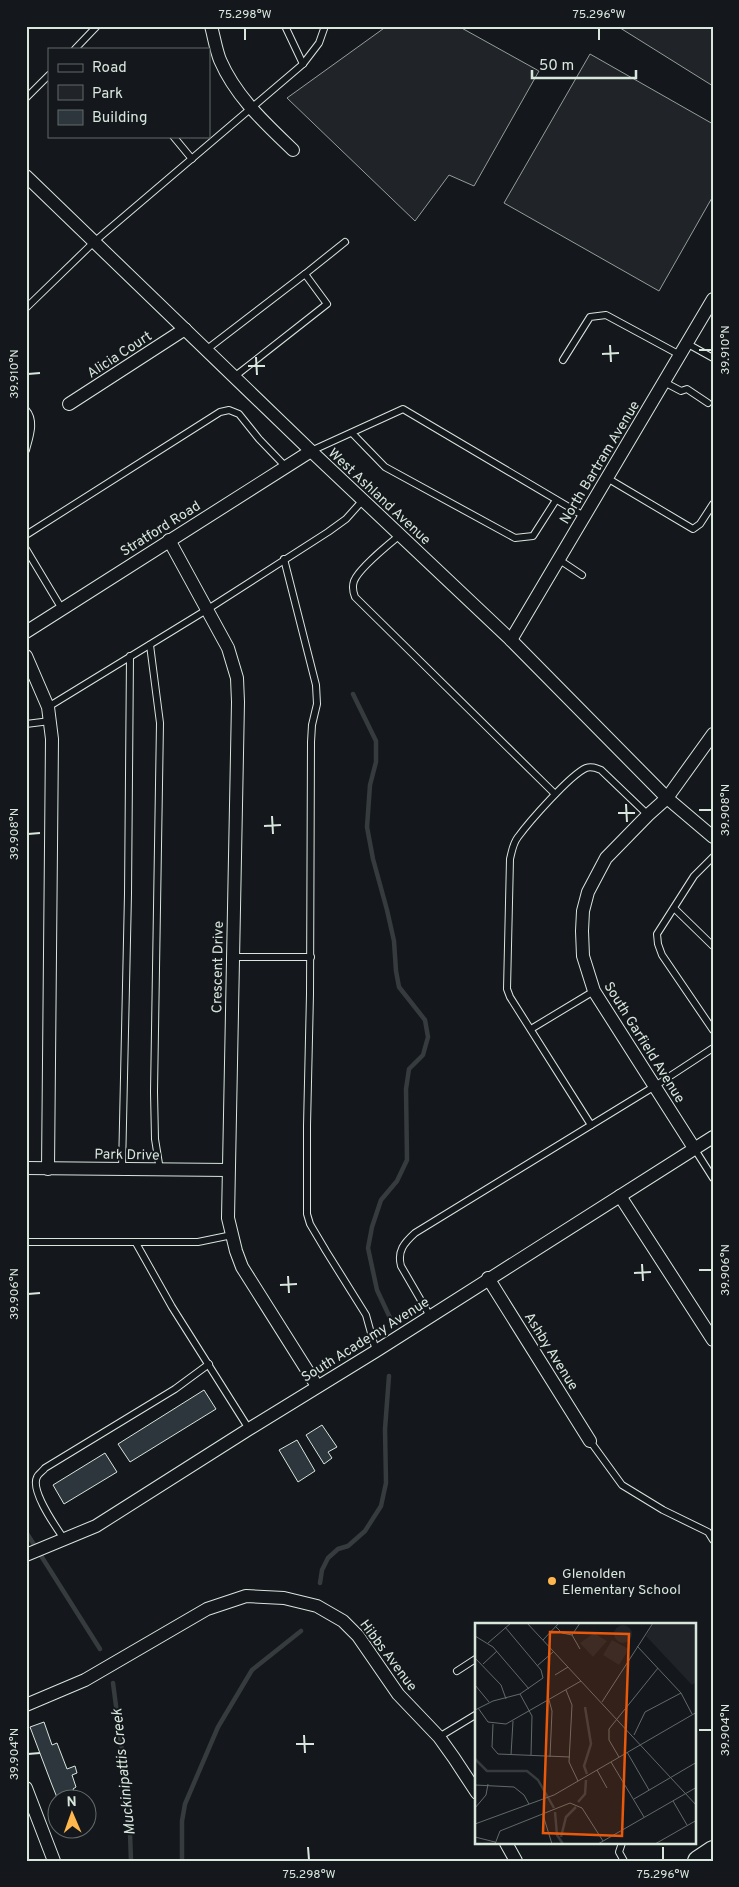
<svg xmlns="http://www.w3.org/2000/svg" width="739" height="1887" font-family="Overpass,sans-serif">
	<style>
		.green { fill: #202428; stroke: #939e99 }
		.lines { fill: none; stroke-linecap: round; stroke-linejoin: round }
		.stream { stroke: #363b3e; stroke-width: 4.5 }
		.building { fill: #2c363c; stroke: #d8e6dc }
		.lane-casing { stroke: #d8e6dc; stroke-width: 8 }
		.street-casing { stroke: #d8e6dc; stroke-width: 14 }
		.primary-casing { stroke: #d8e6dc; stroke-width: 22 }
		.lane { stroke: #14181c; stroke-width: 6 }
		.street { stroke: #14181c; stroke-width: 12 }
		.primary { stroke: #14181c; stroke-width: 20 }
		.ticks { fill: none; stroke: #d8e6dc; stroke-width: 2 }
		.poi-dot { fill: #ffb74d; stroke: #14181c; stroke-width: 2 }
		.labels { text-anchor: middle; stroke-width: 4; stroke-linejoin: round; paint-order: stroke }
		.street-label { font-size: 14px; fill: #d8e6dc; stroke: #14181c }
		.poi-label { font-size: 14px; fill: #d8e6dc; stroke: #14181c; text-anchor: start }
		.water-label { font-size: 15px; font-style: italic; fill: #d8e6dc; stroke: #14181c }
		.inset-river { fill: none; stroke: #363b3e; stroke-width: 2.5 }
		.inset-road { fill: none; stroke: #626a69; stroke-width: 1 }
		.view { fill: #e8590c; fill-opacity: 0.15; stroke: #e8590c; stroke-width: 2.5 }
		.inset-edge { fill: none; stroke: #d8e6dc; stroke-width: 2.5 }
		.neatline { fill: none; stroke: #d8e6dc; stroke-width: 2 }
		.ticks-label { font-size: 12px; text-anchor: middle; fill: #d8e6dc }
	</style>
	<rect width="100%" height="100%" fill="#14181c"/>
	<!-- green -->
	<g class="green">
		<polygon points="387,26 458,26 539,71 474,186 449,175 415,221 287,98"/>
		<polygon points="617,26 713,26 713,86"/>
		<polygon points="590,54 713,124 713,196 659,291 504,203"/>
	</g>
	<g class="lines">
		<!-- stream -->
		<g class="stream">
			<polyline points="353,694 376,741 376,762 370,785 367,827 373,859 387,910 394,941 396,971 399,987 425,1020 428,1037 423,1055 409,1069 406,1089 407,1160 397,1181 381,1200 372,1227 368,1248 377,1290 392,1322"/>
			<polyline points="26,1532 100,1649"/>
			<polyline points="320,1583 322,1570 328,1558 338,1549 348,1546 365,1531 381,1506 386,1483 385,1429 389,1376"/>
			<polyline points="113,1683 129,1805 131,1861"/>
			<polyline points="182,1861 182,1821 185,1804 218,1727 252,1670 301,1631"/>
		</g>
	</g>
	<!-- building -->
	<g class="building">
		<polygon points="204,1390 216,1409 130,1462 118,1444"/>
		<polygon points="322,1425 337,1447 328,1452 332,1458 324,1464 306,1435"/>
		<polygon points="297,1440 315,1471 298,1482 279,1450"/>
		<polygon points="105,1453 117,1472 64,1504 53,1485"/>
		<polygon points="44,1722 52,1745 57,1743 67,1769 75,1766 77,1773 72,1775 76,1787 73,1789 77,1800 58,1800 52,1785 30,1727"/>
	</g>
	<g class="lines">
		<!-- lane casing -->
		<g class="lane-casing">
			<g id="lane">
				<polyline points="285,26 303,64"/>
				<polyline points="75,49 97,26"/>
				<polyline points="26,98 49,75"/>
				<polyline points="173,136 192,159"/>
				<polyline points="305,274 345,242"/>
				<polyline points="26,308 94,242 303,64 319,43 325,26"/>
				<polyline points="686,343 713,358"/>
				<polyline points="206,350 305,274 327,304 234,377"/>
				<polyline points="563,360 590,317 606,315 680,355"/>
				<polyline points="664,382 681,391 687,389 708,403"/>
				<path d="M 26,410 C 36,421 29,438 26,450"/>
				<polyline points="352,433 385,467 515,538 533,536 556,500"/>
				<polyline points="311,451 403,409 584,516"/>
				<polyline points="607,478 693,529 700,524 713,504"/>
				<polyline points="26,535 220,412 229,410 239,414 259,439 286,467"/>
				<path d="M 400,535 C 388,545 359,568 354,581 C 352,587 353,592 355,597 L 555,794"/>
				<polyline points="26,549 62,609"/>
				<polyline points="284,559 316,685 317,704 312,725 311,742 310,994 307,1126 307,1214 310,1224 326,1251 366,1315 376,1351"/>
				<polyline points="558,559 582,575"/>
				<polyline points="150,645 160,723 154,1092 155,1139 160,1170"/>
				<polyline points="48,707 208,609 328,532 346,519 363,500"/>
				<polyline points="26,724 50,721"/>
				<polyline points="713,857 694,876 657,934 658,944 662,955 713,1030"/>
				<polyline points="674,908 713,946"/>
				<polyline points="232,957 311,957"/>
				<polyline points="531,1029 594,991"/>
				<path d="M 591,1125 L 510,997 L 507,989 L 510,859 C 512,851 513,843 518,837 C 529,822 570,775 586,768 C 591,766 596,768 601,770 L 648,815"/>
				<polyline points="694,1148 713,1178"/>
				<polyline points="122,1169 128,894 130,656"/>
				<polyline points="26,1242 198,1242 232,1235"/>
				<polyline points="136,1243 172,1307 249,1429"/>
				<path d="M 430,1316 L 401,1266 C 397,1251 404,1243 415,1233 L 655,1086 L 713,1048"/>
				<polyline points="590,1441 622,1485 663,1510 708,1532 713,1540"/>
				<path d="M 64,1539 C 56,1527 30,1491 37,1477 C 38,1474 43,1471 45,1468 L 175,1389 L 209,1364"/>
				<polyline points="457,1671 477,1658"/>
				<polyline points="439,1737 477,1714"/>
				<polyline points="622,1843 619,1852 624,1861"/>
			</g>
		</g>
		<!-- street casing -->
		<g class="street-casing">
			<g id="street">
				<path d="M 211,26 C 214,37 216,50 220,60 C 236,97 265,123 293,150"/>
				<polyline points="26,176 311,451 511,640 667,798 713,837"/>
				<polyline points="69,404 185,329"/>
				<polyline points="169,540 228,648 237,678 238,702 228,1218 236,1251 242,1267 317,1386"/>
				<polyline points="26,632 311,451"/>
				<polyline points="511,640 713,299"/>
				<polyline points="26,656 48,707 52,739 48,1169"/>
				<polyline points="694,1148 594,991 583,956 582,931 583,911 588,892 606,858 648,815 667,798 713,734"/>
				<polyline points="26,1168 228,1170"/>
				<polyline points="620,1196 713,1340"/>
				<polyline points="488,1278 590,1441"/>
				<polyline points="26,1555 96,1526 249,1429 376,1351 713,1137"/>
				<polyline points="26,1705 85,1680 207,1609 246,1596 284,1598 317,1606 343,1621 358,1636 398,1694 439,1737 454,1758 477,1793"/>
				<polyline points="26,1788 54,1861"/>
				<polyline points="506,1843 516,1861"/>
			</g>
		</g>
		<!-- primary casing -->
		<g class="primary-casing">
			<polyline id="primary" points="698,1861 713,1851"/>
		</g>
		<!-- lane -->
		<use href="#lane" class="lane"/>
		<!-- street -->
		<use href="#street" class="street"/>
		<!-- primary -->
		<use href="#primary" class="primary"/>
	</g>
	<!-- ticks -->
	<path class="ticks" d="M 245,28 L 245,40M 599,28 L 599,40M 610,345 L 611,362M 699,350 L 712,350M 602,354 L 619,353M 256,357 L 257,375M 248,366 L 265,366M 28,374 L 40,373M 626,804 L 627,822M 699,810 L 712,810M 618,813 L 635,813M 272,816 L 273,834M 264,826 L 281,825M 28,834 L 40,833M 642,1264 L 643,1281M 699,1270 L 712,1270M 634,1273 L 651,1272M 288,1276 L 289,1293M 280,1285 L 297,1284M 28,1294 L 40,1293M 699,1730 L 712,1730M 304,1735 L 305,1753M 296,1744 L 314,1744M 28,1754 L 40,1753M 308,1847 L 309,1860M 663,1847 L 663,1860"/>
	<!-- markers -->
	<circle class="poi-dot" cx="552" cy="1581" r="5"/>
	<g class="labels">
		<!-- street labels -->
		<g class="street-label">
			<text transform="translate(119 354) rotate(-33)" y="5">Alicia Court</text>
			<text transform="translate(599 462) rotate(-59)" y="5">North Bartram Avenue</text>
			<text transform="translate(380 496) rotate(43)" y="5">West Ashland Avenue</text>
			<text transform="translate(160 528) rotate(-32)" y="5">Stratford Road</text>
			<text transform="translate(217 967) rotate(-89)" y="5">Crescent Drive</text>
			<text transform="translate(645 1042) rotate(58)" y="5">South Garfield Avenue</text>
			<text transform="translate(127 1154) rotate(1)" y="5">Park Drive</text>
			<text transform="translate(365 1339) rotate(-32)" y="5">South Academy Avenue</text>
			<text transform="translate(552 1351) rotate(58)" y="5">Ashby Avenue</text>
			<text transform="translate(389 1655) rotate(53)" y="5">Hibbs Avenue</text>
		</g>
		<!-- poi labels -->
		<g class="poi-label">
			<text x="562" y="1578">Glenolden<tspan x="562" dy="16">Elementary School</tspan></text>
		</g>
		<!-- water labels -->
		<g class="water-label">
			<text transform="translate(123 1772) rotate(-96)" y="5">Muckinipattis Creek</text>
		</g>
	</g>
	<!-- overview -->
	<g transform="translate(475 1623)">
		<rect width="221" height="221" fill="#14181c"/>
		<path d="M 179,0 L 221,0 L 221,59 L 217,62 L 171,13 ZM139 11a9 9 0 1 1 18 0a9 9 0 1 1-18 0ZM 119,10 L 132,18 L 118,34 L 105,20 ZM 137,17 L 154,26 L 144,42 L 128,32 Z" fill="#202428"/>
		<path class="inset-river" d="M 110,84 L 116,121 L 109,143 L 112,151M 0,136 L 12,148 L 52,148 L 63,157 L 79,185M 103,179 L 110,171 L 111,157M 80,189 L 82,212 L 88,221M 86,214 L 91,194 L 101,184"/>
		<path class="inset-road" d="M 52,0 L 222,183M 81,4 L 87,10 L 97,12 L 105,0M 97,12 L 105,26M 0,13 L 18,24 L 54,66M 68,17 L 84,0M 13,20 L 36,0M 162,23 L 206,70 L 217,91M 0,35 L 26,62 L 31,76M 8,41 L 22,28M 62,43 L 78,29M 80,52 L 93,44M 0,62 L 14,79M 91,67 L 97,82 L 94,139 L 103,158M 45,71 L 57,93 L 56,132M 74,77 L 77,88 L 75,134M 127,79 L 178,0M 3,85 L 13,99 L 31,101 L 106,58M 0,87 L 18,78 L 45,71 L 68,55 L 66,47 L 30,4M 18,101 L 17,124 L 23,131 L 95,134M 159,112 L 170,89 L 206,70M 152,129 L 174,167M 36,132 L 38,98M 144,134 L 134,117 L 134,106 L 183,45M 136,139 L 169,194M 122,147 L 132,165M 0,162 L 39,164 L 49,172 L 54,181M 159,176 L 222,139M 198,178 L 212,202M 0,185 L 11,172 L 13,161M 68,192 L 77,221M 0,201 L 79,172 L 222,89M 0,214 L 20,219M 20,221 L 25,208 L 95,180 L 107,185 L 128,218M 123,221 L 222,164M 180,221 L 222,197"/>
		<path class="view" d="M 75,9 L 154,11 L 147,213 L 68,210 Z"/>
		<rect width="221" height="221" class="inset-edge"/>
	</g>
	<!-- border -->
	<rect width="739" height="1887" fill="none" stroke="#14181c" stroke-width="55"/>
	<!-- legend -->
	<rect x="48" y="48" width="162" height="90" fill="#14181c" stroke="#626a69"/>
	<rect x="58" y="64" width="25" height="8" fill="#14181c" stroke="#626a69"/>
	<text x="92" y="72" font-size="15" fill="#d8e6dc">Road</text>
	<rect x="58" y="85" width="25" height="15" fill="#202428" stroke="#626a69"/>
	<text x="92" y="98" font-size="15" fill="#d8e6dc">Park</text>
	<rect x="58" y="110" width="25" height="15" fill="#2c363c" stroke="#626a69"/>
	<text x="92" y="122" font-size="15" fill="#d8e6dc">Building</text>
	<!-- north arrow -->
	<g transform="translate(72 1814) rotate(358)"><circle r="24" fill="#14181c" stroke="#626a69"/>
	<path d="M0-4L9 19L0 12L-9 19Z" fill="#ffb74d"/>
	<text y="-8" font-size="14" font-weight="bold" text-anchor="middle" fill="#d8e6dc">N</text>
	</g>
	<!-- scale -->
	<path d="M532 70v8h104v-8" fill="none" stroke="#d8e6dc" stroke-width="2.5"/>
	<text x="539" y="70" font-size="15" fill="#d8e6dc" stroke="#14181c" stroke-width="4" paint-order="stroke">50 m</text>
	<rect x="28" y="28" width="684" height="1832" class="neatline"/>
	<g class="ticks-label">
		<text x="245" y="18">75.298°W</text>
		<text x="599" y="18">75.296°W</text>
		<text transform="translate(725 350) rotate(-90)" y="4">39.910°N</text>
		<text transform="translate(14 374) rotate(-90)" y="4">39.910°N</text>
		<text transform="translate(725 810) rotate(-90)" y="4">39.908°N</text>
		<text transform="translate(14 834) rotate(-90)" y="4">39.908°N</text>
		<text transform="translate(725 1270) rotate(-90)" y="4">39.906°N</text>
		<text transform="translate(14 1294) rotate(-90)" y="4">39.906°N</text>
		<text transform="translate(725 1730) rotate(-90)" y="4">39.904°N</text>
		<text transform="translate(14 1754) rotate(-90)" y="4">39.904°N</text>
		<text x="309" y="1878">75.298°W</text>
		<text x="663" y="1878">75.296°W</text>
	</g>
</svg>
